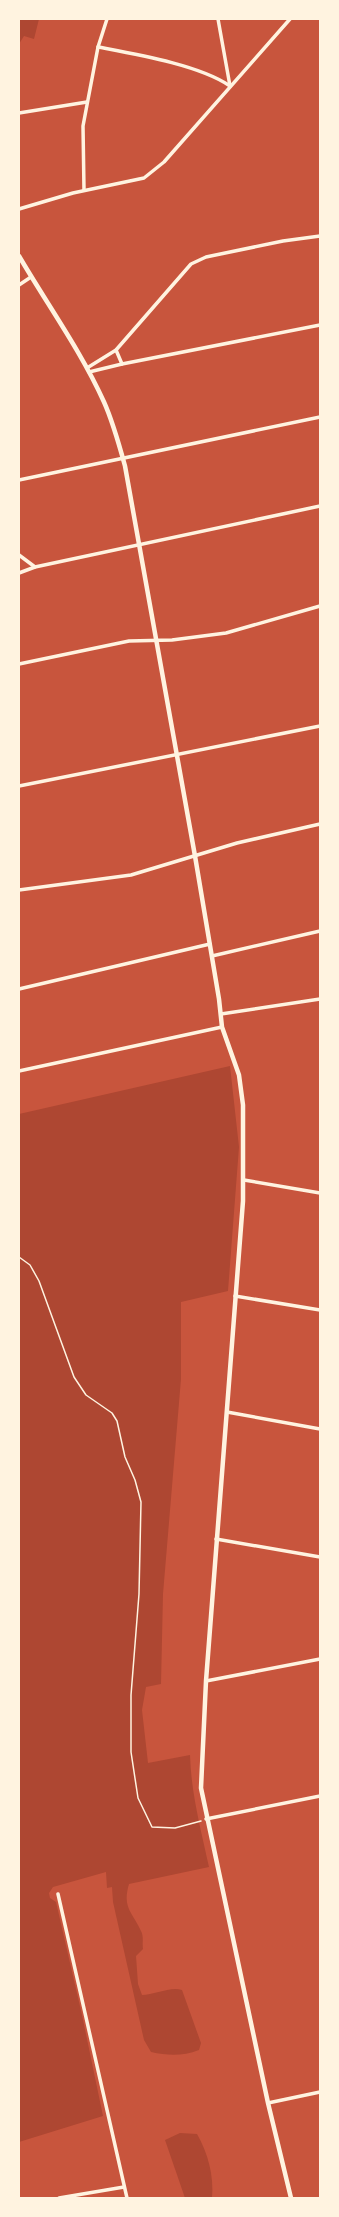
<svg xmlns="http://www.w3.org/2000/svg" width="339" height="2217" font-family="'Source Serif 4',serif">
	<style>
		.green { fill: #ae4732 }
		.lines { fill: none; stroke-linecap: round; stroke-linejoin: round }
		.path { stroke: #fff3e0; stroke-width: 1.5 }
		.minor { stroke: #fff3e0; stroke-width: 3.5 }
		.tertiary { stroke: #fff3e0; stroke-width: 4.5 }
	</style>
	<rect width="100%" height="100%" fill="#c8553d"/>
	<!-- green -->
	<g class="green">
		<polygon points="19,19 39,19 34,39 24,36 19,44"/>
		<path d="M 230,1066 L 239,1147 L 228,1291 L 181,1302 L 181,1379 L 163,1594 L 161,1684 L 146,1687 L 142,1710 L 148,1763 L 190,1755 C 191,1793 201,1830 209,1867 L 129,1884 C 122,1908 132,1911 141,1931 C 144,1936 142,1944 143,1949 L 136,1956 L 138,1984 L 142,1995 C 154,1995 171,1986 182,1990 L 201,2043 L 199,2050 C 183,2056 169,2056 151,2052 L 144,2040 L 113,1902 L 112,1887 L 107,1888 L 106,1872 L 53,1887 L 49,1893 L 50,1898 L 56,1902 L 82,2015 L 103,2116 L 19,2142 L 19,1114 Z"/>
		<path d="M 180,2133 L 197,2134 C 208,2153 214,2176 212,2198 L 185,2198 L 165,2140 Z"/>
	</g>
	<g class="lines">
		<!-- path -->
		<polyline class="path" points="19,1257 30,1265 39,1281 74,1377 86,1395 112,1413 117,1421 125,1457 135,1480 141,1502 139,1594 131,1695 131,1752 138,1798 152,1827 175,1828 201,1821"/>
		<!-- minor -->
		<g class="minor">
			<polyline points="218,19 230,86"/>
			<path d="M 98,47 C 135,54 200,65 230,86"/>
			<polyline points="19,113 87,102"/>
			<polyline points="84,190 83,126 98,47 107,19"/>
			<polyline points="19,209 73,193 144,178 164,162 290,19"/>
			<polyline points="19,285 31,277"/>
			<polyline points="116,350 122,364"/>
			<polyline points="87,368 116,350 191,264 206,257 283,241 320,236"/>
			<polyline points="89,372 122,364 320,325"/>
			<polyline points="19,480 320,417"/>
			<polyline points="19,555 35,567"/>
			<polyline points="19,573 35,567 320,506"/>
			<polyline points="19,664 129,641 172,640 226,633 320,606"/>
			<polyline points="19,786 320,726"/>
			<polyline points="19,890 131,875 237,843 320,824"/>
			<polyline points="212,956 320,931"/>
			<polyline points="19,989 210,944"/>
			<polyline points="221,1014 320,999"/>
			<polyline points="19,1071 222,1027"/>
			<polyline points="244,1180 320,1193"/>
			<polyline points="235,1296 320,1310"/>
			<polyline points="227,1412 320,1429"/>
			<polyline points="216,1539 320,1557"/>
			<polyline points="206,1681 320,1659"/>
			<polyline points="206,1819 320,1796"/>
			<polyline points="58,1894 127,2198"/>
			<polyline points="268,2103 320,2092"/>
			<polyline points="59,2198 124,2187"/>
		</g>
		<!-- tertiary -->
		<path class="tertiary" d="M 19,256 C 47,304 81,351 104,402 C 113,422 119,444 125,466 L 195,856 L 219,999 L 222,1027 L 239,1075 L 243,1105 L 243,1201 L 206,1681 L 201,1788 L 268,2103 L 291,2198"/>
	</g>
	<!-- border -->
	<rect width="339" height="2217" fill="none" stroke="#fff3e0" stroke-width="40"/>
</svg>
